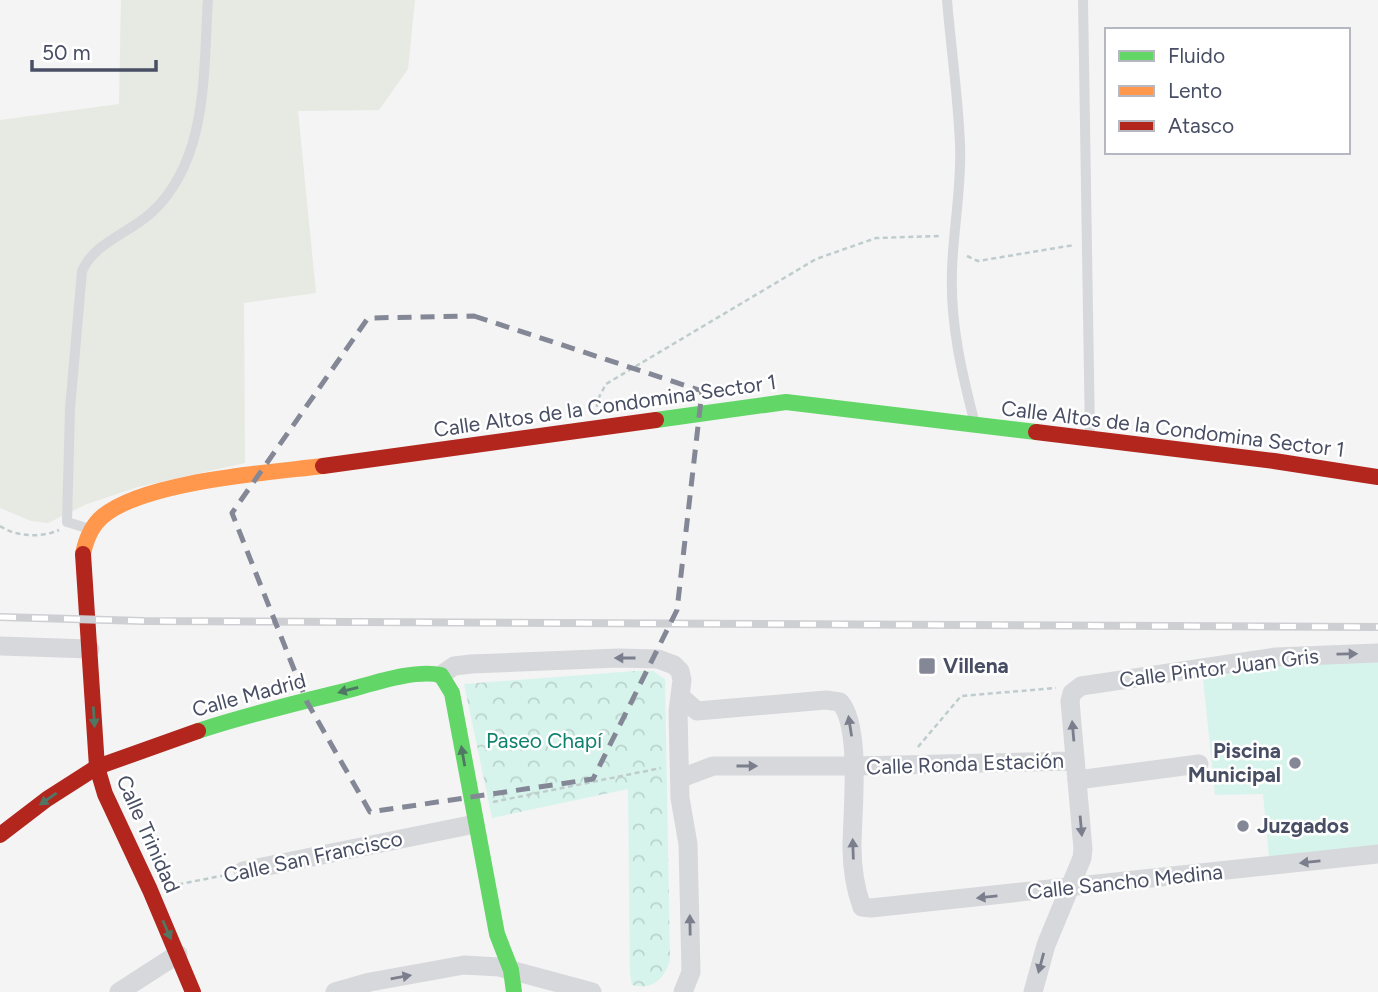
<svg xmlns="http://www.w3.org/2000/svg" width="1378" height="992" font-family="Figtree,sans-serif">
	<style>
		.commercial { fill: #e7e9e3 }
		.park { fill: url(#park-crowns) }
		.pitch { fill: #d7f4ec }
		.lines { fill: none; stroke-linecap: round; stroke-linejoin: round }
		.path { stroke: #bfcccd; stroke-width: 2.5; stroke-dasharray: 5 3.5; stroke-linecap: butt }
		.lane { stroke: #d7d8db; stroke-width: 10 }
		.street { stroke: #d7d8db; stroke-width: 19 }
		.fast { stroke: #63d668; stroke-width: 16 }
		.slow { stroke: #ff974d; stroke-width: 16 }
		.jam { stroke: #b3261e; stroke-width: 16 }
		.rail-casing { stroke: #cecfd2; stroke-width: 8 }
		.rail { stroke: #fff; stroke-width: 5; stroke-dasharray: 16; stroke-linecap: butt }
		.oneway { fill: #7a7e8d }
		.oneway2 { fill: #507764 }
		.marked { fill: none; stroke: #848896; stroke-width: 5; stroke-dasharray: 14 9; stroke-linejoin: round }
		.poi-dot { fill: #848896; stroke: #fff; stroke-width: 2.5 }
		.labels { text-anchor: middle; stroke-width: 5; stroke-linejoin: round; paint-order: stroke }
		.street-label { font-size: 21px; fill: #484e63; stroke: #fff }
		.poi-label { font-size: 21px; font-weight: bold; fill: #484e63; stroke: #fff; text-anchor: start }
		.park-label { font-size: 21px; fill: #0f826e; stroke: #fff }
	</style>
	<defs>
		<pattern id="park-crowns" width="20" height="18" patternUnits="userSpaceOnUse" patternTransform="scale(1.75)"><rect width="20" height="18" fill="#d7f4ec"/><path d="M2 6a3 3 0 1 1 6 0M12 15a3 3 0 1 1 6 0" fill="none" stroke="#bad3cd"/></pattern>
	</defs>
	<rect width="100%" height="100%" fill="#f4f4f4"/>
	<!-- commercial -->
	<polygon class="commercial" points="121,0 415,0 408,69 379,110 298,111 316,293 244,303 245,463 138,487 87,504 48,523 31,521 0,508 0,120 119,104"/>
	<!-- park -->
	<path class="park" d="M 634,671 L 653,671 L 665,679 L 670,961 C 663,980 653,990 632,985 L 630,975 L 628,789 L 492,818 L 464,684 Z"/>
	<!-- pitch -->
	<polygon class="pitch" points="1378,662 1378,845 1269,858 1263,794 1215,795 1203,679 1291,663"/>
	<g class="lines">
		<!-- path -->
		<g class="path">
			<polyline points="967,256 978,261 1074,245"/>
			<polyline points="597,407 597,401 606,384 816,259 876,238 941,236"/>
			<path d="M 0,526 C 17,537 41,538 59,530"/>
			<polyline points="918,747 961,696 1056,688"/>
			<polyline points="493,802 661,768"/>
			<polyline points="170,886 226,875"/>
		</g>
		<!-- lane -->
		<g class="lane">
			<path d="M 947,0 C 951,48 958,96 960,144 C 962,187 953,229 952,271 C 950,324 962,374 975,424"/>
			<polyline points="1083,0 1090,437"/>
			<path d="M 90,529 L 67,522 L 70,409 L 82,271 C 94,243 129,233 151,213 C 209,160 203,72 208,0"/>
		</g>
		<!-- street -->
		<g class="street">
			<polyline points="0,646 90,649"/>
			<polyline points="441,675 454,666 471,664 619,658 658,659 674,665 680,671 682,680 678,711 680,798 688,844 691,972 683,992"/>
			<path d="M 681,697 L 697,711 L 826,700 L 840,702 C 862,727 852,813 852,847 C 852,868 855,888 862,907 L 871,908 L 1378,854"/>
			<polyline points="681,778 713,766 855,766 1075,761"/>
			<polyline points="1077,780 1199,764"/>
			<polyline points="243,871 475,824"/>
			<polyline points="119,992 178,954"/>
			<polyline points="335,992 370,982 464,965 499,967 592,992"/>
			<polyline points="1033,992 1046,945 1082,858 1083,849 1070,701 1072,693 1081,686 1276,657 1378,653"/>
		</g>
		<!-- fast -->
		<g class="fast">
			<polyline points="656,420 786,402 1036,432"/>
			<path d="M 198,731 C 246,715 296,703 345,691 C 372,684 414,669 441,675 L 452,693 L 497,934 L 511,970 L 514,992"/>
		</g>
		<!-- slow -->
		<path class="slow" d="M 83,554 C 86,539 91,526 103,516 C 146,481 266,473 323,466"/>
		<!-- jam -->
		<g class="jam">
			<polyline points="1036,432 1274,461 1378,477"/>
			<polyline points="323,466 656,420"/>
			<polyline points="83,554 97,767 105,794 150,890 193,992"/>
			<polyline points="0,835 47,799 97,767 198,731"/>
		</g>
		<!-- rail casing -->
		<g class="rail-casing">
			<polyline id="rail" points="0,617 144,621 1378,627"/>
		</g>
		<!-- rail -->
		<use href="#rail" class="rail"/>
	</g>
	<!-- one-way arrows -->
	<defs><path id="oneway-solid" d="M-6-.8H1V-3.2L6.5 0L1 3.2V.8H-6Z" transform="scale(1.75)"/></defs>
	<g class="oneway">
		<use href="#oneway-solid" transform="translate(1347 654) rotate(-1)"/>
		<use href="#oneway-solid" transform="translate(625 658) rotate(-180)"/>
		<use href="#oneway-solid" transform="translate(850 726) rotate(-99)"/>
		<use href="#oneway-solid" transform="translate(1073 731) rotate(-95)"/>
		<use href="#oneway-solid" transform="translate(747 766)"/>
		<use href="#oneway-solid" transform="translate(1081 826) rotate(85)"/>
		<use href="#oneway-solid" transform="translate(853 849) rotate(-92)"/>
		<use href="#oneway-solid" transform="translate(1310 862) rotate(174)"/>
		<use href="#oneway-solid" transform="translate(987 897) rotate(174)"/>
		<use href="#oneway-solid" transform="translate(690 925) rotate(-91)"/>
		<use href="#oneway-solid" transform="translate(1041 963) rotate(105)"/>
		<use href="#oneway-solid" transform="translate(401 977) rotate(-10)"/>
	</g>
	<g class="oneway2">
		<use href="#oneway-solid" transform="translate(348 690) rotate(165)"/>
		<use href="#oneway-solid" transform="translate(94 717) rotate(86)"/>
		<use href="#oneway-solid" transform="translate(463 756) rotate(-100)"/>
		<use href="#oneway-solid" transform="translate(48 799) rotate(145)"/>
		<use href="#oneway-solid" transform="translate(167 930) rotate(66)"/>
	</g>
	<!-- marked area -->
	<path class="marked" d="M 474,316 L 702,391 L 677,610 L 593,779 L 370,812 L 307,702 L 232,513 L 368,318 Z"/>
	<!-- markers -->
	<g class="poi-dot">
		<rect x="918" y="657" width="18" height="18" rx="3.5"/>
		<circle cx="1295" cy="763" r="7"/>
		<circle cx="1243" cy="826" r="7"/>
	</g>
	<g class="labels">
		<!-- street labels -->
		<g class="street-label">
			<text transform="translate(605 406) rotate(-8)" y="7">Calle Altos de la Condomina Sector 1</text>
			<text transform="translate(1173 429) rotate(7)" y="7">Calle Altos de la Condomina Sector 1</text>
			<text transform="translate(1219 668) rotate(-7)" y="7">Calle Pintor Juan Gris</text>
			<text transform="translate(249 695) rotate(-15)" y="7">Calle Madrid</text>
			<text transform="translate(965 764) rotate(-2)" y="7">Calle Ronda Estación</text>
			<text transform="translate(148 834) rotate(66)" y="7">Calle Trinidad</text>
			<text transform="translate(313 857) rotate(-12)" y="7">Calle San Francisco</text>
			<text transform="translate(1125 882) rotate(-6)" y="7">Calle Sancho Medina</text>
		</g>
		<!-- poi labels -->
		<g class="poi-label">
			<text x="943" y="673">Villena</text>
			<text x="1281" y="758" text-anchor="end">Piscina<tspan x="1281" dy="24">Municipal</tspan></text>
			<text x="1257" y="833">Juzgados</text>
		</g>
		<!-- park labels -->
		<g class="park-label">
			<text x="544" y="748">Paseo Chapí</text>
		</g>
	</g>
	<!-- legend -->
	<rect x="1105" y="28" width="245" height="126" fill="#ffffff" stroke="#b6b8c1" stroke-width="2"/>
	<rect x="1119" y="51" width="35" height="10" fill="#63d668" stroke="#b6b8c1" stroke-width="2"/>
	<text x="1168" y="63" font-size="21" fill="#484e63">Fluido</text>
	<rect x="1119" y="86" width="35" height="10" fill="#ff974d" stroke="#b6b8c1" stroke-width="2"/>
	<text x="1168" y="98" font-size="21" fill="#484e63">Lento</text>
	<rect x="1119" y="121" width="35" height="10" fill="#b3261e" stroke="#b6b8c1" stroke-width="2"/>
	<text x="1168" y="133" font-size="21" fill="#484e63">Atasco</text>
	<!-- scale -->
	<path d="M32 60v10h124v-10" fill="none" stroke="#484e63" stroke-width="3.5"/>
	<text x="42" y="60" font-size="21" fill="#484e63" stroke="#ffffff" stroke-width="5" paint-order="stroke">50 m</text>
</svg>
